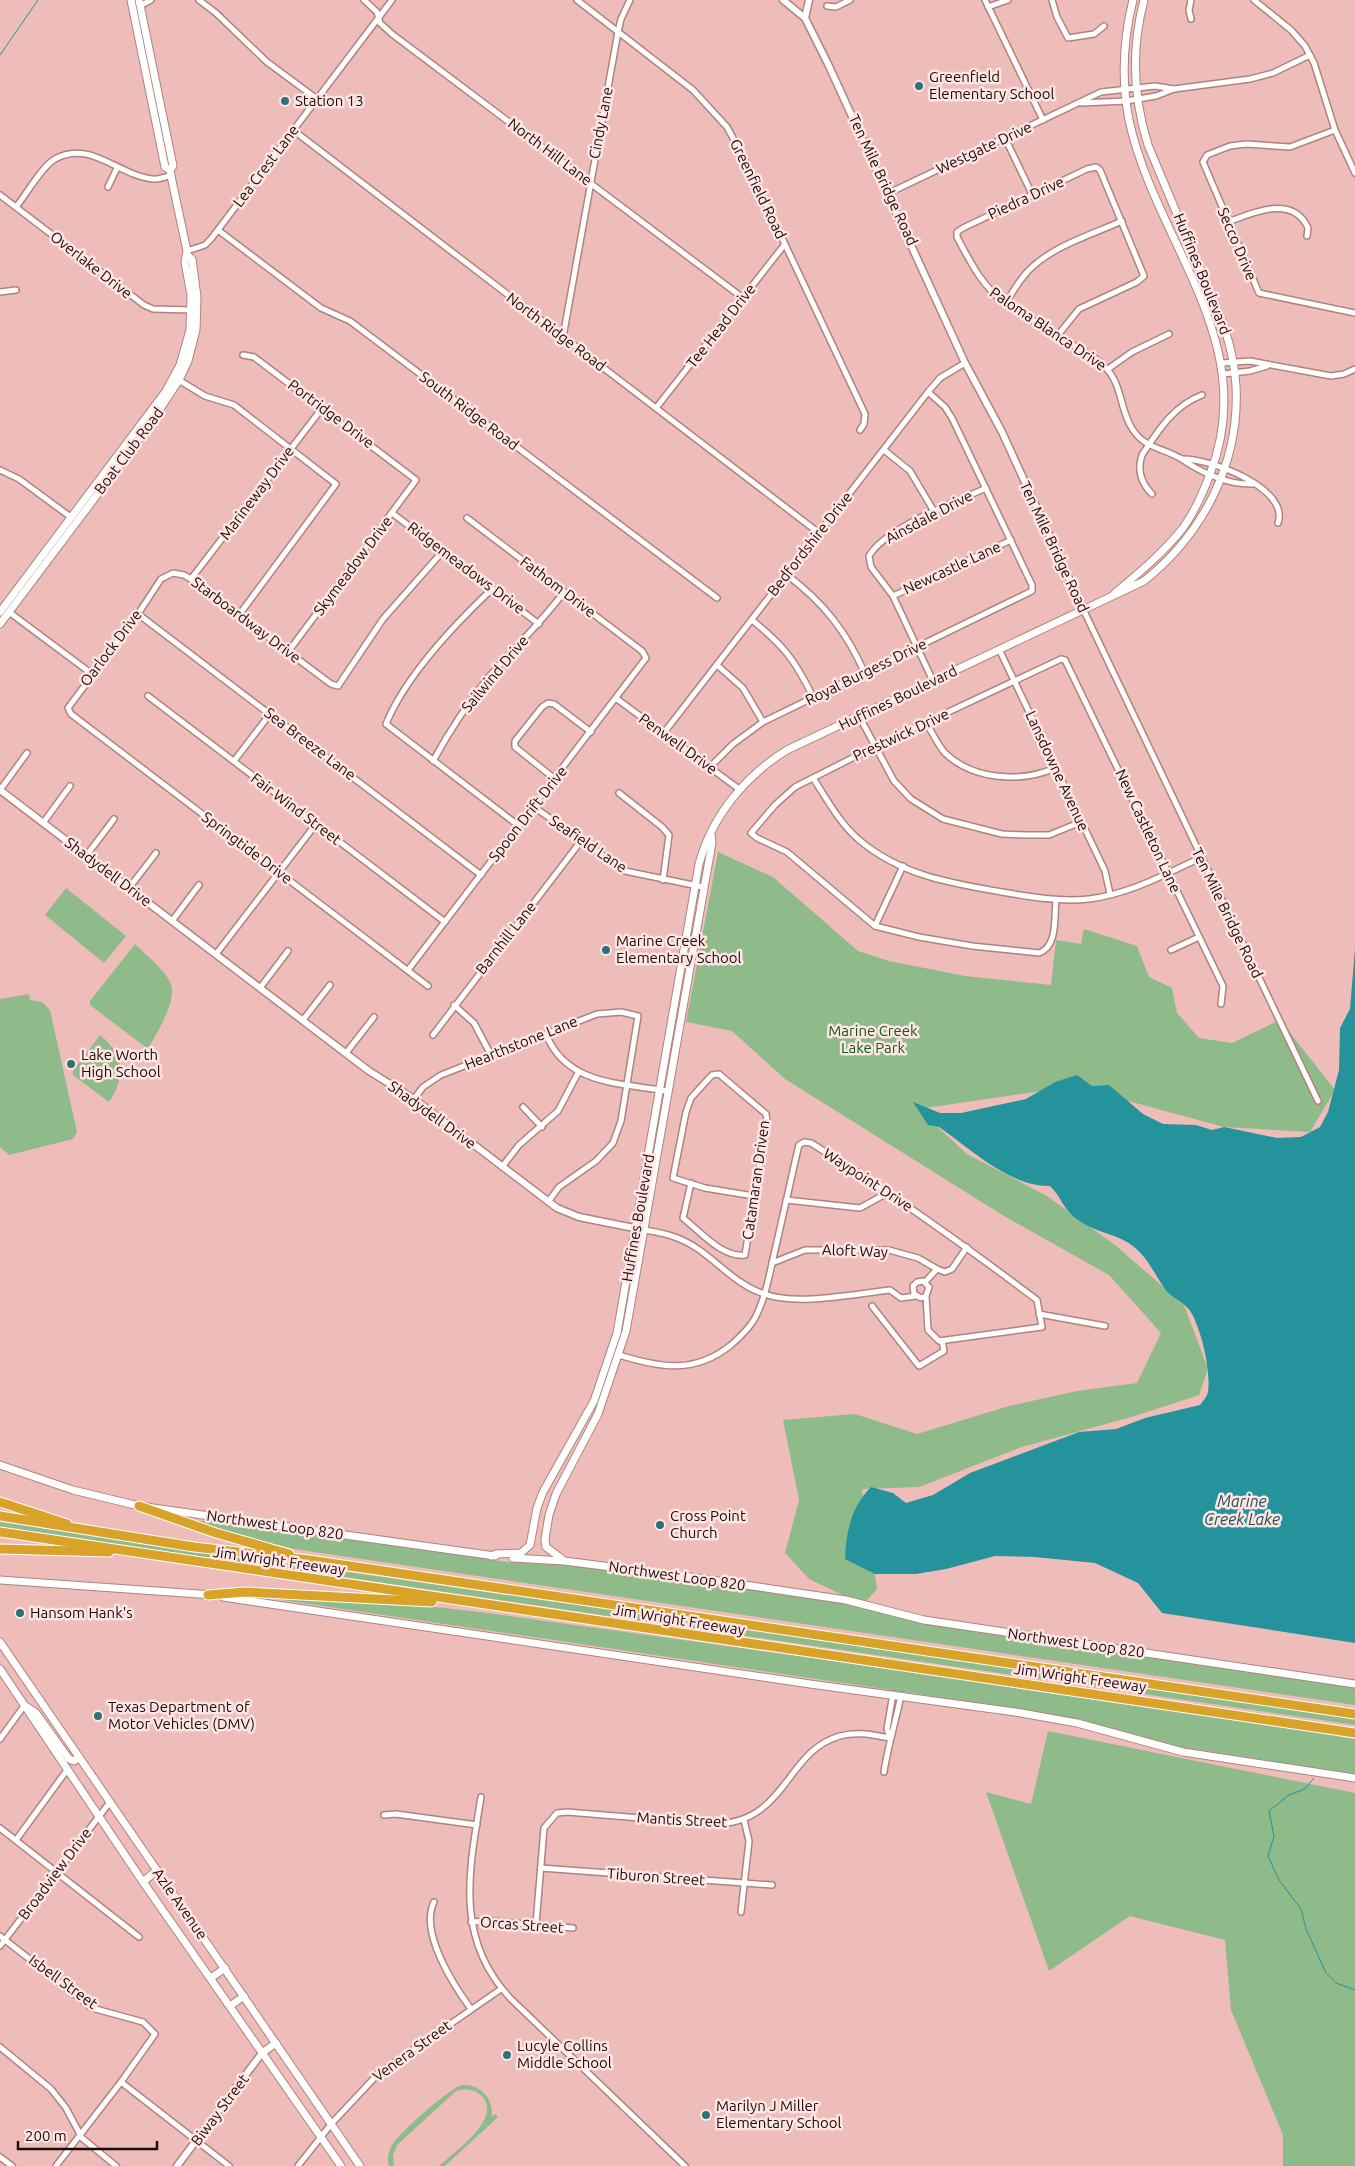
<svg xmlns="http://www.w3.org/2000/svg" width="1355" height="2166" font-family="Ubuntu,sans-serif">
	<style>
		.green { fill: #8fbb8b }
		.water { fill: #24939c }
		.lines { fill: none; stroke-linecap: round; stroke-linejoin: round }
		.stream { stroke: #24939c; stroke-width: 1 }
		.minor-casing { stroke: #b1827f; stroke-width: 8 }
		.tertiary-casing { stroke: #b1827f; stroke-width: 9 }
		.secondary-casing { stroke: #b1827f; stroke-width: 9 }
		.motorway-casing { stroke: #fff; stroke-width: 11 }
		.minor { stroke: #fff; stroke-width: 5 }
		.tertiary { stroke: #fff; stroke-width: 6 }
		.secondary { stroke: #fff; stroke-width: 7 }
		.motorway { stroke: #d8a328; stroke-width: 9 }
		.poi-dot { fill: #297379; stroke: #ffe5e3; stroke-width: 2 }
		.labels { text-anchor: middle; stroke-width: 5; stroke-linejoin: round; paint-order: stroke }
		.poi-label { font-size: 15px; fill: #1c0c0b; stroke: #ffe5e3; text-anchor: start }
		.street-label { font-size: 15px; fill: #1c0c0b; stroke: #ffe5e3 }
		.park-label { font-size: 15px; fill: #115a12; stroke: #ffe5e3 }
		.water-label { font-size: 16px; font-style: italic; fill: #245255; stroke: #ffe5e3 }
	</style>
	<rect width="100%" height="100%" fill="#eebdb9"/>
	<!-- green -->
	<g class="green">
		<polygon points="718,852 773,877 858,951 889,961 965,976 1051,985 1056,940 1081,944 1084,929 1137,946 1149,977 1172,988 1177,1013 1199,1038 1232,1043 1280,1020 1335,1090 1310,1132 1224,1127 1128,1101 1084,1085 918,1109 967,1154 1047,1196 1115,1245 1184,1305 1208,1369 1199,1395 1135,1416 1022,1447 919,1487 862,1489 877,1589 863,1605 809,1579 785,1553 799,1500 783,1420 855,1414 917,1434 1009,1406 1077,1391 1137,1383 1161,1333 1109,1275 1004,1216 785,1079 732,1031 686,1022"/>
		<polygon points="66,888 126,936 104,963 45,915"/>
		<path d="M 135,944 C 145,954 166,971 171,984 C 177,1002 156,1034 148,1049 L 90,1005 L 90,1001 Z"/>
		<polygon points="29,994 30,1000 42,1002 50,1010 77,1132 73,1139 9,1155 0,1147 0,999"/>
		<path d="M 100,1035 C 123,1053 126,1078 109,1102 L 73,1075 L 73,1071 Z"/>
		<polygon points="206,1518 507,1562 595,1567 685,1579 843,1603 931,1624 1355,1688 1355,1705 294,1549 234,1534 198,1521 206,1521"/>
		<polygon points="0,1522 1355,1717 1355,1725 0,1527"/>
		<polygon points="262,1597 418,1605 488,1613 812,1658 1333,1735 1355,1739 1355,1774 1180,1747 1020,1709"/>
		<polygon points="1048,1731 1355,1793 1355,2166 1283,2166 1283,2135 1231,2010 1225,1940 1130,1916 1049,1971 986,1792 1031,1804"/>
		<path d="M 462,2085 C 481,2084 493,2098 492,2117 L 495,2114 L 498,2117 L 445,2166 L 439,2166 C 454,2152 503,2119 482,2096 C 475,2089 465,2088 456,2091 L 397,2145 L 393,2155 L 394,2166 L 389,2166 C 387,2159 388,2153 391,2147 C 397,2134 450,2088 462,2085 Z"/>
	</g>
	<!-- water -->
	<path class="water" d="M 1355,948 L 1355,1643 L 1162,1613 L 1138,1583 L 1095,1563 L 1035,1557 L 995,1556 L 946,1569 L 916,1574 L 875,1574 L 845,1559 C 846,1532 851,1507 871,1487 L 893,1493 L 906,1503 L 933,1495 L 970,1473 L 1079,1432 L 1116,1429 L 1145,1418 L 1200,1405 C 1203,1401 1207,1397 1208,1392 C 1211,1371 1202,1333 1192,1314 C 1186,1302 1171,1298 1165,1289 C 1153,1272 1146,1253 1127,1242 C 1107,1231 1088,1231 1070,1213 C 1062,1205 1059,1194 1050,1186 C 1010,1187 971,1149 939,1127 L 928,1125 L 913,1102 L 940,1113 L 961,1113 L 1026,1099 L 1055,1082 L 1077,1075 L 1092,1086 L 1109,1085 L 1143,1114 L 1163,1124 L 1196,1125 L 1212,1130 L 1224,1127 L 1277,1138 L 1301,1137 L 1320,1127 L 1328,1112 L 1339,1070 L 1340,1028 L 1350,1009 Z"/>
	<g class="lines">
		<!-- stream -->
		<g class="stream">
			<polyline points="0,55 38,0"/>
			<polyline points="1314,1778 1305,1789 1289,1795 1269,1811 1274,1836 1268,1856 1279,1880 1301,1909 1306,1929 1326,1973 1336,1983 1355,1990"/>
		</g>
		<!-- minor casing -->
		<g class="minor-casing">
			<g id="minor">
				<polyline points="199,0 216,13 267,62 317,99"/>
				<polyline points="364,0 377,12 380,23 392,34 743,298"/>
				<polyline points="577,0 693,90 727,127 749,168 865,414 864,424 860,430"/>
				<polyline points="985,0 1043,120"/>
				<polyline points="1052,0 1057,17 1068,38 1094,34 1104,26"/>
				<polyline points="1191,0 1189,10 1191,19"/>
				<polyline points="1254,0 1291,30 1305,46 1314,63 1335,130 1355,173"/>
				<polyline points="140,6 151,0"/>
				<polyline points="827,6 836,7 850,0"/>
				<polyline points="988,7 1008,0"/>
				<polyline points="1081,103 1126,101 1156,96 1174,89 1250,79 1273,73 1310,55"/>
				<polyline points="293,130 819,533"/>
				<polyline points="1335,130 1290,147 1246,144 1230,146 1207,155 1203,162 1259,293 1355,313"/>
				<polyline points="1005,138 1032,194"/>
				<polyline points="108,187 117,168"/>
				<polyline points="889,193 1101,92 1155,86 1174,89"/>
				<polyline points="0,195 144,305 153,309 192,310"/>
				<path d="M 16,207 C 26,195 42,166 55,159 C 90,139 119,176 153,179 C 159,180 165,176 171,176"/>
				<path d="M 1228,222 C 1252,213 1293,194 1308,228 L 1307,236"/>
				<polyline points="218,230 321,308 350,321 717,598"/>
				<polyline points="187,251 205,245 211,239 392,0"/>
				<polyline points="0,292 16,290"/>
				<path d="M 1006,304 C 1012,292 1019,281 1028,271 C 1052,246 1091,235 1122,221"/>
				<path d="M 1058,335 L 1079,309 L 1137,282 L 1144,276 L 1100,170 L 1096,167 L 1087,169 L 963,228 L 957,232 L 957,237 C 971,263 981,285 1006,304 L 1096,359 C 1123,379 1117,399 1130,425 C 1143,450 1164,447 1183,460 C 1204,474 1227,485 1254,484"/>
				<polyline points="563,337 618,32 621,19 630,0"/>
				<polyline points="243,355 254,357 416,480 288,652"/>
				<polyline points="1222,363 1250,361 1331,376 1344,374 1355,369"/>
				<polyline points="1108,369 1132,352 1169,334"/>
				<polyline points="1223,374 1250,371 1267,366"/>
				<polyline points="177,379 205,396 234,405 336,484 239,615"/>
				<polyline points="656,408 785,244"/>
				<polyline points="884,450 910,471 935,513"/>
				<path d="M 1182,459 C 1209,458 1290,488 1278,523"/>
				<polyline points="0,470 19,479 72,518"/>
				<path d="M 1152,494 C 1141,483 1137,470 1142,455 C 1158,431 1173,406 1202,395"/>
				<polyline points="392,513 539,624"/>
				<path d="M 787,575 C 823,602 847,632 865,674"/>
				<polyline points="191,579 323,407"/>
				<path d="M 492,589 C 454,625 406,675 386,724 L 519,826"/>
				<polyline points="893,596 1011,540"/>
				<polyline points="1083,609 1318,1101"/>
				<polyline points="9,612 92,674"/>
				<polyline points="138,614 481,875"/>
				<path d="M 752,620 C 784,646 795,660 813,697"/>
				<polyline points="999,649 1105,871 1110,894"/>
				<polyline points="717,665 743,688 763,722"/>
				<path d="M 933,681 L 893,596 L 871,567 L 869,556 C 886,527 954,503 986,488"/>
				<polyline points="148,696 445,922"/>
				<polyline points="617,699 739,789"/>
				<polyline points="859,716 894,781 911,799 943,819 1002,834 1025,835 1049,835 1081,822"/>
				<path d="M 926,723 C 933,733 937,744 945,753 C 973,780 1021,783 1055,768"/>
				<polyline points="663,734 928,392 940,378 965,363"/>
				<polyline points="234,761 270,714"/>
				<path d="M 433,761 C 449,732 467,704 488,678 C 513,649 541,623 564,592"/>
				<polyline points="710,767 733,744 763,722 1032,591 1032,585 952,418 945,407 928,392"/>
				<path d="M 813,778 C 827,799 838,821 858,839 C 900,875 949,883 1002,892 C 1031,897 1060,902 1089,899 C 1129,894 1164,875 1200,858"/>
				<polyline points="555,779 515,747 515,741 542,707 548,703 554,704 591,732"/>
				<polyline points="0,790 27,753"/>
				<polyline points="619,793 662,827 669,835 663,880"/>
				<polyline points="534,807 625,871 703,887"/>
				<polyline points="43,823 70,786"/>
				<polyline points="86,856 114,819"/>
				<polyline points="129,888 156,853"/>
				<path d="M 1056,900 C 1054,918 1058,946 1039,953 L 972,946 L 919,937 L 875,926 L 787,852 L 757,838 L 751,833 L 775,805 L 795,787 L 874,747 L 1061,659 L 1065,660 L 1223,986 L 1221,1004"/>
				<polyline points="172,921 199,885"/>
				<polyline points="875,926 903,866"/>
				<polyline points="1171,950 1199,937"/>
				<polyline points="216,954 316,824"/>
				<polyline points="408,970 646,658 642,651 467,518"/>
				<polyline points="428,986 71,714 68,708 138,614 161,579 173,573 184,575 191,579 331,684 338,686 383,619 443,551"/>
				<polyline points="260,988 288,951"/>
				<polyline points="454,1005 474,1023 491,1055"/>
				<polyline points="303,1020 330,985"/>
				<path d="M 546,1034 C 566,1085 620,1083 667,1091"/>
				<polyline points="433,1035 581,841"/>
				<polyline points="346,1053 374,1017"/>
				<polyline points="414,1099 423,1087 441,1075 597,1014 621,1012 638,1016 621,1121 613,1143 596,1161 559,1187 548,1202"/>
				<polyline points="523,1107 542,1127"/>
				<polyline points="502,1167 519,1145 558,1111 578,1073"/>
				<path d="M 691,1183 L 683,1218 C 701,1232 722,1258 745,1255 L 767,1121 L 766,1114 L 719,1074 L 712,1075 L 691,1098 L 686,1112 L 673,1178 L 705,1188 L 754,1196"/>
				<polyline points="786,1200 860,1208 889,1192"/>
				<path d="M 644,1230 C 664,1233 681,1237 698,1249 C 720,1264 737,1285 764,1294 C 799,1306 853,1294 890,1290 L 901,1298 L 916,1296"/>
				<polyline points="772,1263 805,1250 889,1250 918,1258 937,1269"/>
				<polyline points="925,1282 937,1269 945,1272 952,1269 967,1247"/>
				<polyline points="872,1306 919,1366 944,1351 942,1341"/>
				<polyline points="1039,1314 1105,1326"/>
				<path d="M 619,1355 C 661,1368 695,1374 731,1345 C 740,1337 751,1327 756,1316 C 767,1294 770,1270 776,1246 C 783,1215 790,1184 797,1153 L 799,1145 L 804,1142 L 811,1143 C 889,1191 964,1245 1037,1300 L 1042,1327 L 939,1341 L 928,1330 L 926,1296 L 929,1287 L 923,1281 L 917,1282 L 913,1286 L 914,1294 L 921,1298 L 926,1296"/>
				<polyline points="890,1738 887,1729 893,1694"/>
				<polyline points="0,1739 24,1706"/>
				<path d="M 884,1772 C 888,1745 896,1721 901,1695"/>
				<path d="M 481,1797 C 469,1871 454,1939 511,1999 L 685,2166"/>
				<polyline points="384,1815 396,1814 477,1825"/>
				<polyline points="0,1828 139,1937"/>
				<polyline points="16,1840 67,1770"/>
				<polyline points="541,1868 772,1885"/>
				<path d="M 434,1902 C 419,1932 454,1986 471,2009"/>
				<polyline points="741,1912 749,1841 744,1820"/>
				<polyline points="471,1922 490,1921 573,1928"/>
				<path d="M 536,1924 L 544,1828 L 557,1813 L 567,1812 L 713,1824 C 787,1824 785,1751 840,1736 C 857,1731 873,1735 890,1738"/>
				<polyline points="0,1936 92,2008 143,2022 155,2034 121,2082 56,2166"/>
				<polyline points="0,1946 110,1802"/>
				<polyline points="0,2047 51,2089 66,2108 82,2138 116,2166"/>
				<polyline points="121,2082 229,2166"/>
				<polyline points="0,2157 12,2166"/>
				<polyline points="298,2166 332,2123 378,2074 501,1989"/>
			</g>
		</g>
		<!-- tertiary casing -->
		<g class="tertiary-casing">
			<g id="tertiary">
				<polyline points="783,0 805,18 828,64 965,363 1002,432 1083,609"/>
				<polyline points="805,18 809,0"/>
				<polyline points="0,790 369,1071 414,1099 557,1208 579,1217 644,1230"/>
				<polyline points="177,2166 262,2053"/>
			</g>
		</g>
		<!-- secondary casing -->
		<g class="secondary-casing">
			<g id="secondary">
				<polyline points="139,0 173,166 170,170"/>
				<path d="M 1115,593 C 1139,573 1164,552 1183,528 C 1195,511 1203,493 1210,474 C 1262,342 1155,242 1129,120 C 1121,79 1123,40 1133,0"/>
				<polyline points="0,612 166,391 180,365 190,330 191,295 185,262 187,251 171,176 170,170 165,167 131,0"/>
				<polyline points="0,624 148,427 179,380 188,361 196,330 197,297 192,259 188,256"/>
				<polyline points="0,1465 73,1490 139,1506 495,1556"/>
				<path d="M 491,1556 L 496,1554 L 521,1553 L 530,1545 L 537,1508 L 543,1492 L 594,1401 L 617,1333 L 699,864 C 712,816 745,776 787,750 L 1144,581 C 1203,534 1240,463 1236,386 C 1235,365 1230,345 1224,326 L 1148,145 C 1133,97 1131,49 1144,0"/>
				<polyline points="513,1558 564,1561 691,1577 846,1600 924,1620 1355,1684"/>
				<polyline points="562,1559 546,1547 545,1539 549,1515 556,1494 598,1414 626,1331 712,843 711,835"/>
				<polyline points="0,1580 213,1595"/>
				<polyline points="223,1597 810,1684 1015,1712 1077,1723 1183,1752 1355,1778"/>
				<polyline points="0,1642 360,2166"/>
				<polyline points="0,1669 143,1882 341,2166"/>
				<polyline points="27,1707 36,1713 69,1759 74,1761 79,1757"/>
				<polyline points="143,1882 157,1870"/>
				<polyline points="211,1978 225,1968"/>
				<polyline points="230,2006 244,1996"/>
				<polyline points="262,2053 276,2043"/>
			</g>
		</g>
		<!-- motorway casing -->
		<g class="motorway-casing">
			<g id="motorway">
				<polyline points="0,1502 67,1524"/>
				<polyline points="139,1506 216,1533 289,1554"/>
				<polyline points="0,1516 194,1547 309,1560 1355,1714"/>
				<polyline points="0,1532 1355,1733"/>
				<polyline points="0,1549 109,1552"/>
				<polyline points="208,1595 245,1592 432,1602"/>
			</g>
		</g>
		<!-- minor -->
		<use href="#minor" class="minor"/>
		<!-- tertiary -->
		<use href="#tertiary" class="tertiary"/>
		<!-- secondary -->
		<use href="#secondary" class="secondary"/>
		<!-- motorway -->
		<use href="#motorway" class="motorway"/>
	</g>
	<!-- markers -->
	<g class="poi-dot">
		<circle cx="919" cy="86" r="5"/>
		<circle cx="285" cy="101" r="5"/>
		<circle cx="606" cy="950" r="5"/>
		<circle cx="71" cy="1064" r="5"/>
		<circle cx="660" cy="1525" r="5"/>
		<circle cx="20" cy="1613" r="5"/>
		<circle cx="98" cy="1716" r="5"/>
		<circle cx="507" cy="2055" r="5"/>
		<circle cx="706" cy="2115" r="5"/>
	</g>
	<g class="labels">
		<!-- poi labels -->
		<g class="poi-label">
			<text x="929" y="82">Greenfield<tspan x="929" dy="17">Elementary School</tspan></text>
			<text x="295" y="106">Station 13</text>
			<text x="616" y="946">Marine Creek<tspan x="616" dy="17">Elementary School</tspan></text>
			<text x="81" y="1060">Lake Worth<tspan x="81" dy="17">High School</tspan></text>
			<text x="670" y="1521">Cross Point<tspan x="670" dy="17">Church</tspan></text>
			<text x="30" y="1618">Hansom Hank's</text>
			<text x="108" y="1712">Texas Department of<tspan x="108" dy="17">Motor Vehicles (DMV)</tspan></text>
			<text x="517" y="2051">Lucyle Collins<tspan x="517" dy="17">Middle School</tspan></text>
			<text x="716" y="2111">Marilyn J Miller<tspan x="716" dy="17">Elementary School</tspan></text>
		</g>
		<!-- street labels -->
		<g class="street-label">
			<text transform="translate(601 123) rotate(-79)" y="5">Cindy Lane</text>
			<text transform="translate(984 148) rotate(-25)" y="5">Westgate Drive</text>
			<text transform="translate(550 152) rotate(37)" y="5">North Hill Lane</text>
			<text transform="translate(266 166) rotate(-53)" y="5">Lea Crest Lane</text>
			<text transform="translate(883 180) rotate(65)" y="5">Ten Mile Bridge Road</text>
			<text transform="translate(758 189) rotate(64)" y="5">Greenfield Road</text>
			<text transform="translate(1026 198) rotate(-25)" y="5">Piedra Drive</text>
			<text transform="translate(1237 244) rotate(67)" y="5">Secco Drive</text>
			<text transform="translate(91 265) rotate(38)" y="5">Overlake Drive</text>
			<text transform="translate(1202 274) rotate(68)" y="5">Huffines Boulevard</text>
			<text transform="translate(721 326) rotate(-52)" y="5">Tee Head Drive</text>
			<text transform="translate(1048 329) rotate(34)" y="5">Paloma Blanca Drive</text>
			<text transform="translate(556 332) rotate(37)" y="5">North Ridge Road</text>
			<text transform="translate(469 411) rotate(37)" y="5">South Ridge Road</text>
			<text transform="translate(331 414) rotate(37)" y="5">Portridge Drive</text>
			<text transform="translate(129 451) rotate(-53)" y="5">Boat Club Road</text>
			<text transform="translate(257 493) rotate(-53)" y="5">Marineway Drive</text>
			<text transform="translate(929 517) rotate(-28)" y="5">Ainsdale Drive</text>
			<text transform="translate(810 544) rotate(-52)" y="5">Bedfordshire Drive</text>
			<text transform="translate(1054 547) rotate(65)" y="5">Ten Mile Bridge Road</text>
			<text transform="translate(353 566) rotate(-53)" y="5">Skymeadow Drive</text>
			<text transform="translate(466 568) rotate(37)" y="5">Ridgemeadows Drive</text>
			<text transform="translate(952 568) rotate(-25)" y="5">Newcastle Lane</text>
			<text transform="translate(558 587) rotate(37)" y="5">Fathom Drive</text>
			<text transform="translate(246 620) rotate(37)" y="5">Starboardway Drive</text>
			<text transform="translate(111 648) rotate(-53)" y="5">Oarlock Drive</text>
			<text transform="translate(866 672) rotate(-26)" y="5">Royal Burgess Drive</text>
			<text transform="translate(495 674) rotate(-50)" y="5">Sailwind Drive</text>
			<text transform="translate(898 698) rotate(-26)" y="5">Huffines Boulevard</text>
			<text transform="translate(901 735) rotate(-25)" y="5">Prestwick Drive</text>
			<text transform="translate(310 744) rotate(37)" y="5">Sea Breeze Lane</text>
			<text transform="translate(678 744) rotate(36)" y="5">Penwell Drive</text>
			<text transform="translate(1057 771) rotate(65)" y="5">Lansdowne Avenue</text>
			<text transform="translate(296 809) rotate(37)" y="5">Fair Wind Street</text>
			<text transform="translate(528 814) rotate(-52)" y="5">Spoon Drift Drive</text>
			<text transform="translate(1148 831) rotate(65)" y="5">New Castleton Lane</text>
			<text transform="translate(588 844) rotate(34)" y="5">Seafield Lane</text>
			<text transform="translate(247 848) rotate(37)" y="5">Springtide Drive</text>
			<text transform="translate(108 872) rotate(37)" y="5">Shadydell Drive</text>
			<text transform="translate(1227 913) rotate(64)" y="5">Ten Mile Bridge Road</text>
			<text transform="translate(506 938) rotate(-52)" y="5">Barnhill Lane</text>
			<text transform="translate(521 1043) rotate(-22)" y="5">Hearthstone Lane</text>
			<text transform="translate(432 1115) rotate(36)" y="5">Shadydell Drive</text>
			<text transform="translate(756 1180) rotate(-82)" y="5">Catamaran Driven</text>
			<text transform="translate(868 1180) rotate(33)" y="5">Waypoint Drive</text>
			<text transform="translate(638 1218) rotate(-80)" y="5">Huffines Boulevard</text>
			<text transform="translate(855 1251) rotate(2)" y="5">Aloft Way</text>
			<text transform="translate(275 1525) rotate(8)" y="5">Northwest Loop 820</text>
			<text transform="translate(279 1561) rotate(8)" y="5">Jim Wright Freeway</text>
			<text transform="translate(677 1576) rotate(8)" y="5">Northwest Loop 820</text>
			<text transform="translate(679 1620) rotate(9)" y="5">Jim Wright Freeway</text>
			<text transform="translate(1076 1643) rotate(8)" y="5">Northwest Loop 820</text>
			<text transform="translate(1080 1678) rotate(8)" y="5">Jim Wright Freeway</text>
			<text transform="translate(682 1820) rotate(3)" y="5">Mantis Street</text>
			<text transform="translate(55 1874) rotate(-53)" y="5">Broadview Drive</text>
			<text transform="translate(656 1877) rotate(4)" y="5">Tiburon Street</text>
			<text transform="translate(180 1904) rotate(55)" y="5">Azle Avenue</text>
			<text transform="translate(522 1925) rotate(4)" y="5">Orcas Street</text>
			<text transform="translate(63 1982) rotate(36)" y="5">Isbell Street</text>
			<text transform="translate(412 2051) rotate(-36)" y="5">Venera Street</text>
			<text transform="translate(220 2110) rotate(-53)" y="5">Biway Street</text>
		</g>
		<!-- park labels -->
		<g class="park-label">
			<text x="873" y="1036">Marine Creek<tspan x="873" dy="17">Lake Park</tspan></text>
		</g>
		<!-- water labels -->
		<g class="water-label">
			<text x="1242" y="1507">Marine<tspan x="1242" dy="18">Creek Lake</tspan></text>
		</g>
	</g>
	<!-- scale -->
	<path d="M18 2141v8h139v-8" fill="none" stroke="#1c0c0b" stroke-width="2.5"/>
	<text x="25" y="2141" font-size="15" fill="#1c0c0b" stroke="#ffe5e3" stroke-width="4" paint-order="stroke">200 m</text>
</svg>
